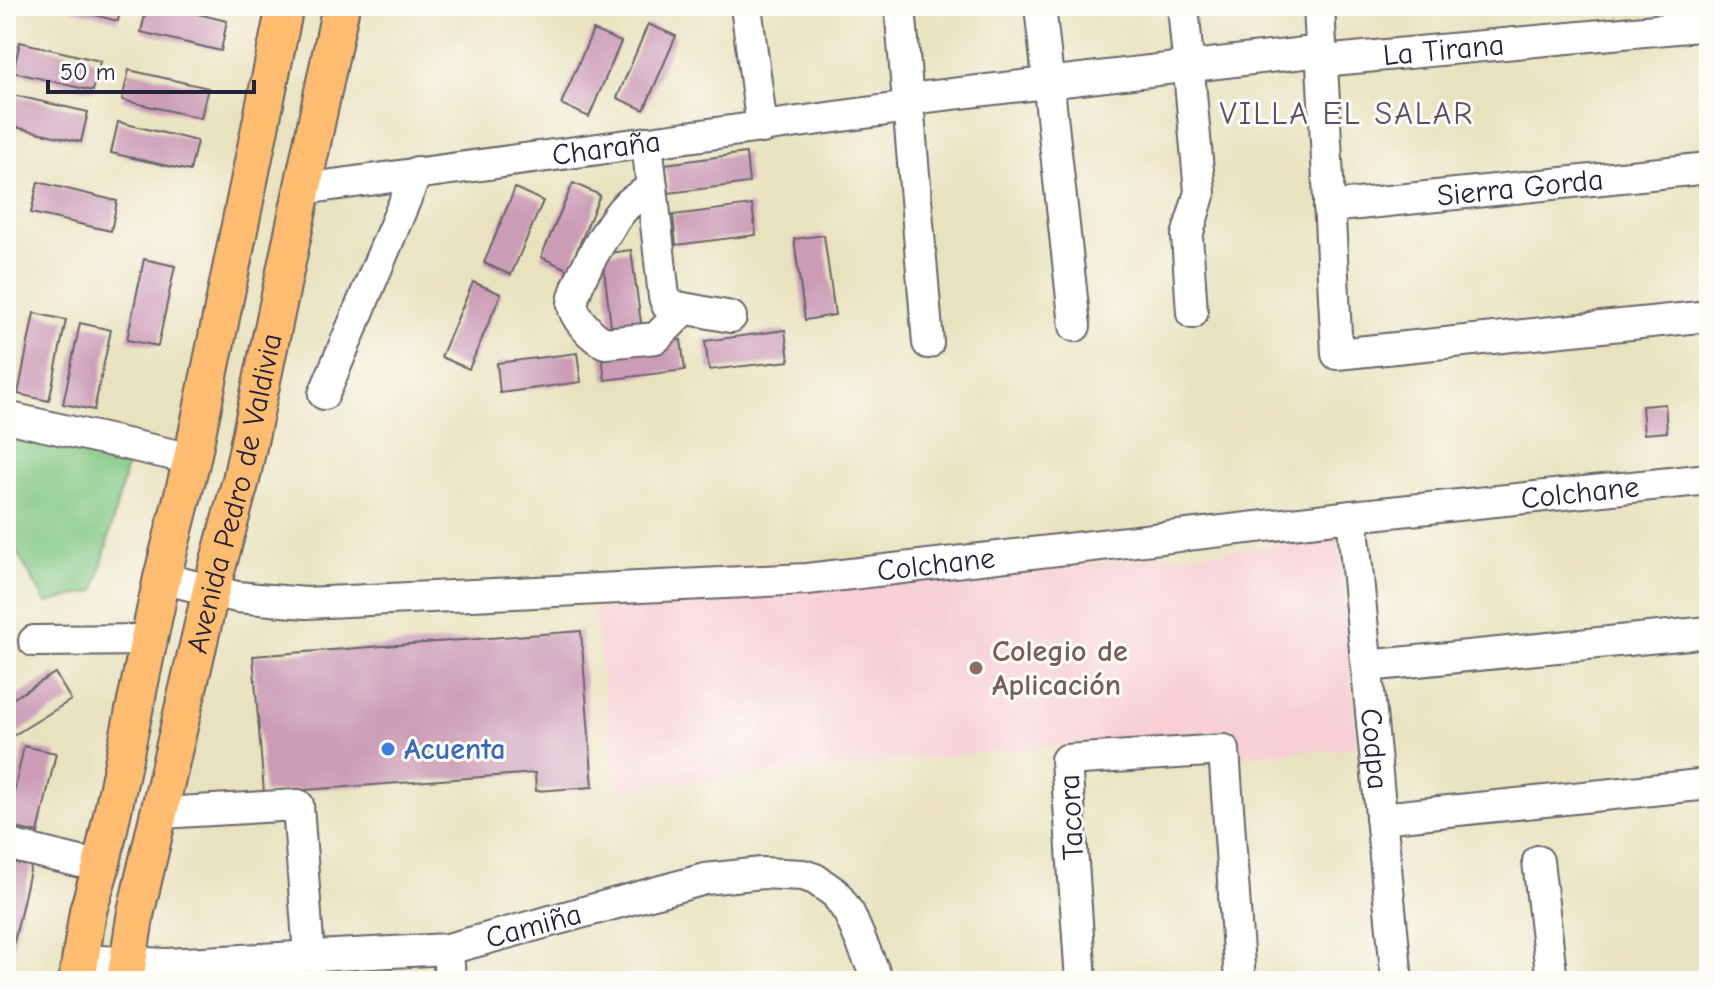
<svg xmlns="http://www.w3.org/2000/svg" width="1715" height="987" font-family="'Comic Neue',sans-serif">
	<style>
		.built { fill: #f7cfd5 }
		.green { fill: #80c681; stroke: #51745e; stroke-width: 2 }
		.building { fill: #cc9cb7 }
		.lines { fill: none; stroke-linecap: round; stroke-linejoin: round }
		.minor-casing { stroke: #686569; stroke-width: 34 }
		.major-casing { stroke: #686569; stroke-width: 40 }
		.minor { stroke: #fff; stroke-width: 30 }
		.major { stroke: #fdbc70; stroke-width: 36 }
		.education-dot { fill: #8d6e63; stroke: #fdfcf7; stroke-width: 3 }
		.shop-dot { fill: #3f7fe0; stroke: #fdfcf7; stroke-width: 3 }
		.labels { text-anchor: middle; stroke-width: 6; stroke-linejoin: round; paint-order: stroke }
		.street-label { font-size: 30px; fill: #22223b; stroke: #fdfcf7 }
		.education-label { font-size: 30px; font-weight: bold; fill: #785e54; stroke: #fdfcf7; text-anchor: start }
		.shop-label { font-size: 30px; font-weight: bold; fill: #366cbe; stroke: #fdfcf7; text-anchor: start }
		.neighbourhood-label { font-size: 32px; letter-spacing: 2px; fill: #5e4d66; stroke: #fdfcf7 }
	</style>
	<rect width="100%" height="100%" fill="#fdfcf7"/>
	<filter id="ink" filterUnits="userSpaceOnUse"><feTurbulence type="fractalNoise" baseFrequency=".0125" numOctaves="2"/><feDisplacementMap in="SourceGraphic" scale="16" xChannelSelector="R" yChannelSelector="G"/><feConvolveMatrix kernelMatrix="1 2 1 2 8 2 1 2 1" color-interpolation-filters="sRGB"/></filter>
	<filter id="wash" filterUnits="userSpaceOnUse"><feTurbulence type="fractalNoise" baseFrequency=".006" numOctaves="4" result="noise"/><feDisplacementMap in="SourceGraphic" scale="32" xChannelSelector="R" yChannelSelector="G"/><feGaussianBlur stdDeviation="1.8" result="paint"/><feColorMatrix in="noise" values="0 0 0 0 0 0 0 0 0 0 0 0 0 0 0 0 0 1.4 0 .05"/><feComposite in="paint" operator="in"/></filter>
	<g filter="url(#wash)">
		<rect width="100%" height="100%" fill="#e9e2bf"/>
		<!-- built -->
		<polygon class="built" points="1339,540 1357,747 1240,756 1236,728 618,788 593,608 794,592"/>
		<!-- green -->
		<polygon class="green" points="6,431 129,457 95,591 46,603 6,533"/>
		<g id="blocks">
			<!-- building -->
			<g class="building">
				<polygon points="59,6 121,6 118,21"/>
				<polygon points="147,6 165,6 227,21 221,51 141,32"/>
				<polygon points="648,24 676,36 644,110 617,98"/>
				<polygon points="593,30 621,42 589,117 561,104"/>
				<polygon points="20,42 100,61 93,91 13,72"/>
				<polygon points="129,70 208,88 201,118 122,100"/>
				<polygon points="8,94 88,112 81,142 6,125"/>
				<polygon points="118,122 197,141 190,171 111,153"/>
				<polygon points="746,153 749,183 669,193 665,164"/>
				<polygon points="6,177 15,179 7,212 6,212"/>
				<polygon points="38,182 117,201 111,231 31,213"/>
				<polygon points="573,183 600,195 569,270 541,257"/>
				<polygon points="515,188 543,201 511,275 484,263"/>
				<polygon points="752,205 756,235 676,245 673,215"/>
				<polygon points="824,235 835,315 805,320 794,239"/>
				<polygon points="631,250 642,330 612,334 602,254"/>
				<polygon points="144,259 175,266 158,346 127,340"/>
				<polygon points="473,282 501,294 469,369 441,357"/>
				<polygon points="34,313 66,320 49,401 18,394"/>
				<polygon points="80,323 111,330 94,410 63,404"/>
				<polygon points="785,330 789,361 709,370 705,341"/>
				<polygon points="681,340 685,370 605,380 601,351"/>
				<polygon points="577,353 581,382 500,393 497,363"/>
				<polygon points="1665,404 1667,432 1644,434 1642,406"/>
				<polygon points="581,631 593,787 536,791 535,773 264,793 253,656"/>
				<polygon points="55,673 71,700 6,740 6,703"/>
				<polygon points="24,746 56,753 38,833 7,826"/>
				<polygon points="6,861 31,866 13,947 6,945"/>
			</g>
		</g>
	</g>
	<g filter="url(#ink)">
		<use href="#blocks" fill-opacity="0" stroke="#686569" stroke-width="2"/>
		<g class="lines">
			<!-- minor casing -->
			<g class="minor-casing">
				<g id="minor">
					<polyline points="746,6 762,128"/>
					<polyline points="900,6 928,343"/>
					<polyline points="1040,6 1075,326"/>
					<polyline points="1183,6 1200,192 1187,236 1192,313"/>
					<polyline points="1319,6 1337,354 1709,316"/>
					<path id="s1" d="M 1322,61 L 1709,25"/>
					<polyline points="909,99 1321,51"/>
					<polyline points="647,142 664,297 667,305 731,317"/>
					<path d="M 652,188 C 644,193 633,199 626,206 C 612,219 571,288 573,305 C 574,318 593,338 605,343 L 656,338 L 685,309"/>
					<path id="s2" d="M 303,189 L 909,107"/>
					<path id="s3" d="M 1329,207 L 1709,168"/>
					<polyline points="324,394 417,172"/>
					<polyline points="6,417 192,459"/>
					<path id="s4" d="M 1352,516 L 1397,981"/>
					<path id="s5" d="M 162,578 L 237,597 L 306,603 L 807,579 L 1352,516 L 1709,479"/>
					<polyline points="34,641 150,640"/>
					<polyline points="1367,666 1709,632"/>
					<polyline points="161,813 298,805 309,956"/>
					<polyline points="1381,818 1709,784"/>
					<polyline points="6,844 101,867"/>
					<polyline points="1538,861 1552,981"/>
					<polyline points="448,949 450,981"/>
					<path id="s6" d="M 79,960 L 166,964 L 448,949 L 705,879 L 762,873 L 803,875 L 815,879 L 835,893 L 849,913 L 878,981"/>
					<polyline points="1081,981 1066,760 1224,750 1240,981"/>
				</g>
			</g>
			<!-- major casing -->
			<g class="major-casing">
				<g id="major">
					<polyline points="77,981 88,911 101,867 162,578 192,459 285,6"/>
					<path id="s7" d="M 125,981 L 136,911 L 211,590 L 241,480 L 341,6"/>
				</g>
			</g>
			<!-- minor -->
			<use href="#minor" class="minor"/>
			<!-- major -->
			<use href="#major" class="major"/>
		</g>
	</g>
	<!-- markers -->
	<circle class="education-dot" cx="976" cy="668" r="8"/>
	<circle class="shop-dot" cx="388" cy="749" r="8"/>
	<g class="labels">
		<!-- street labels -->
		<g class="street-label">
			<text dy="10" stroke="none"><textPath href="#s1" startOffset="122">La Tirana</textPath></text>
			<text dy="10" stroke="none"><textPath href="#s2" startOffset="306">Charaña</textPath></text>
			<text dy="10" stroke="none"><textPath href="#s3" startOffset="192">Sierra Gorda</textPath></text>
			<text dy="10" stroke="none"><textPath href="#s5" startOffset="1426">Colchane</textPath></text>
			<text dy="10" stroke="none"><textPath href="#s7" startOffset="500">Avenida Pedro de Valdivia</textPath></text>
			<text dy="10" stroke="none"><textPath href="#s5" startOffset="778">Colchane</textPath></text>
			<text dy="10" stroke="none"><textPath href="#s4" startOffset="234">Codpa</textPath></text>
			<text transform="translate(1071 817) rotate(-93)" y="10">Tacora</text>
			<text dy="10" stroke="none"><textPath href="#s6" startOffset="458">Camiña</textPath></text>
		</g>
		<!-- education labels -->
		<g class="education-label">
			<text x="992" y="661">Colegio de<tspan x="992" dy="34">Aplicación</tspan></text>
		</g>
		<!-- shop labels -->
		<g class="shop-label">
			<text x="404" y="759">Acuenta</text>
		</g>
		<!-- neighbourhood labels -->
		<g class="neighbourhood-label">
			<text x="1347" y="124">VILLA EL SALAR</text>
		</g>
	</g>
	<!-- margin -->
	<rect width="1715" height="987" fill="none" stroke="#fdfcf7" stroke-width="32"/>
	<!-- scale -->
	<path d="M48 80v12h206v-12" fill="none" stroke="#22223b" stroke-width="4"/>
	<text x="60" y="80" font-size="24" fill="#22223b" stroke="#fdfcf7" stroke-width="6" paint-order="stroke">50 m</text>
</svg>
